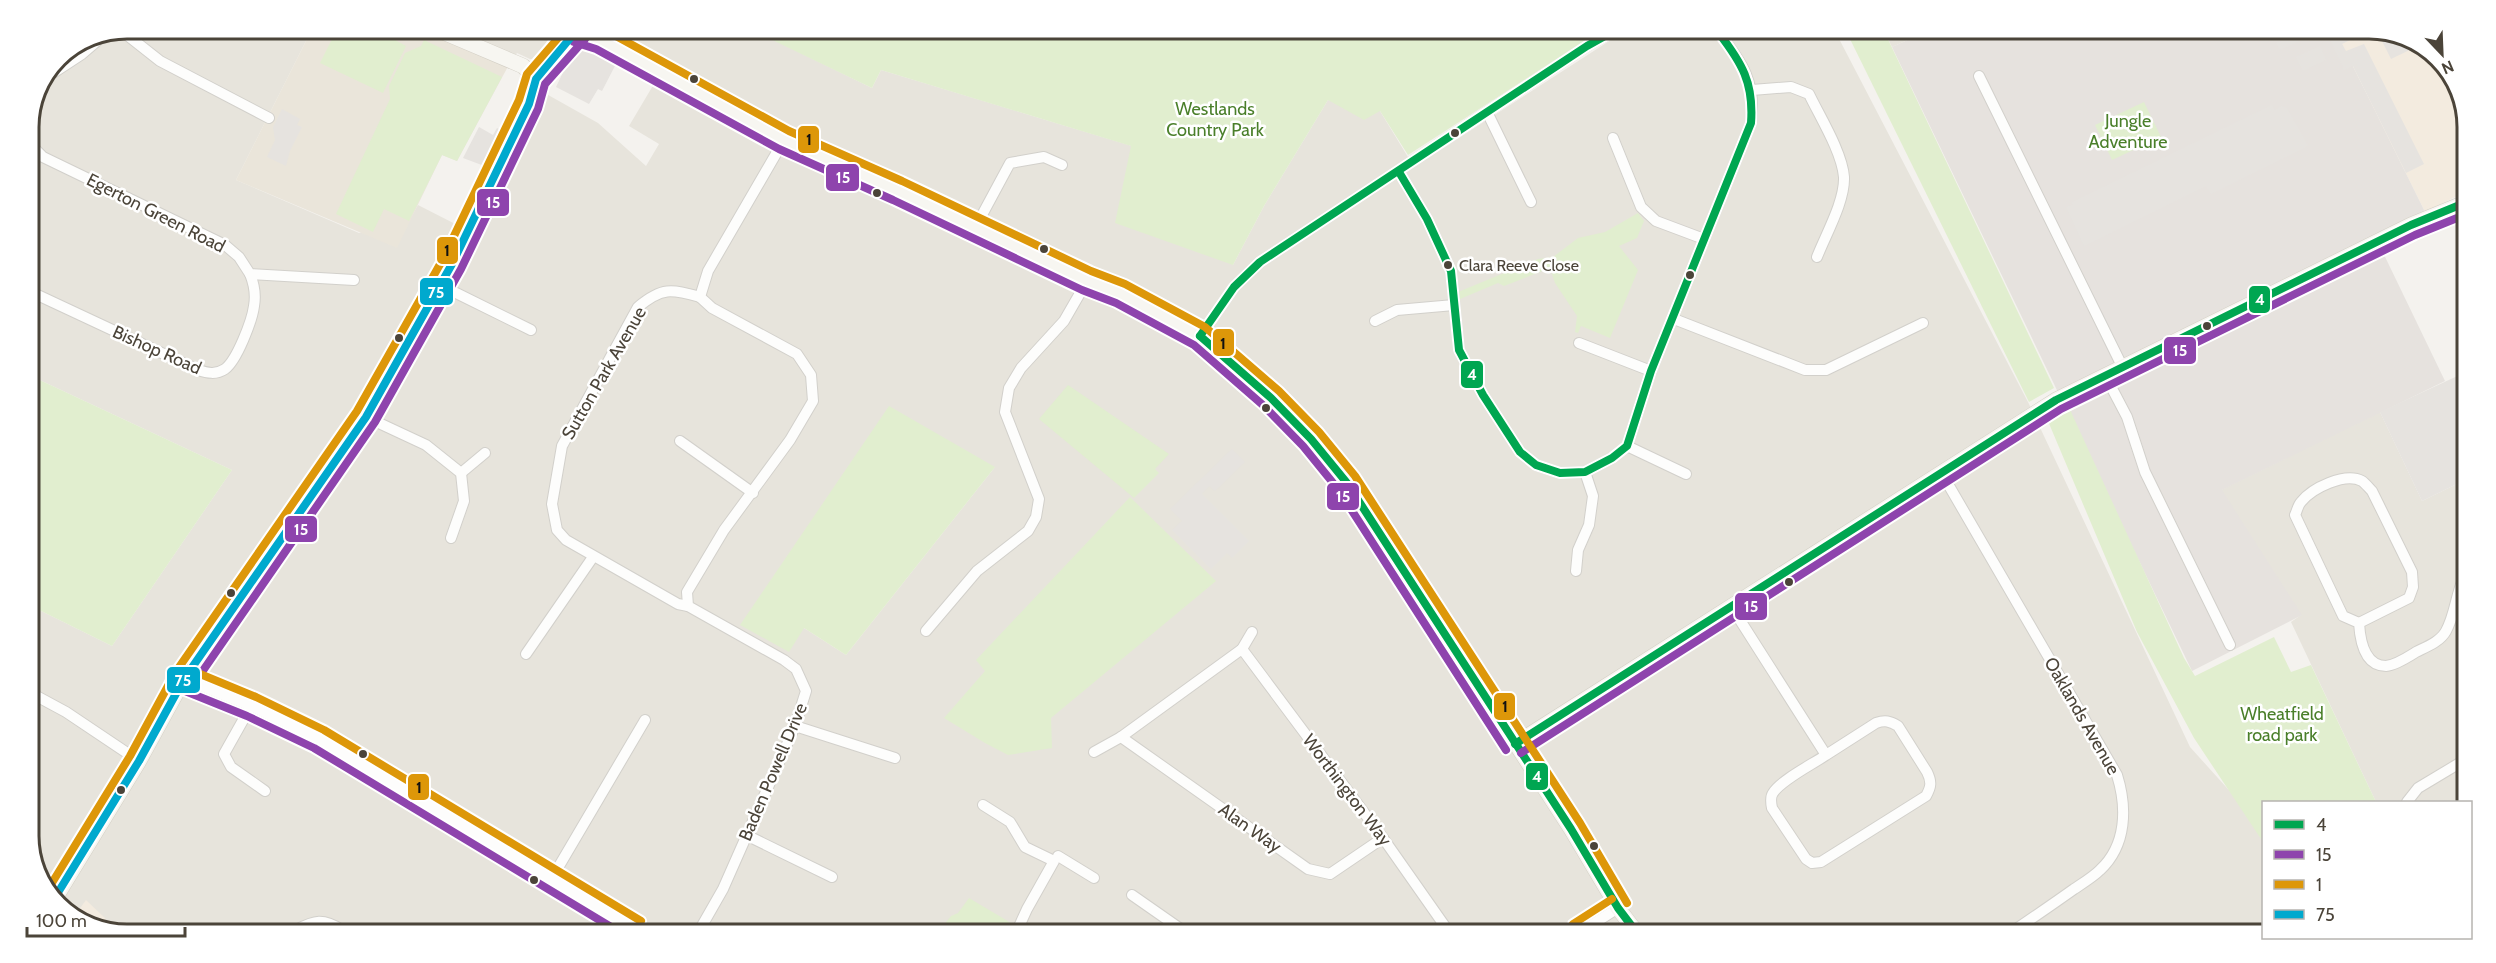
<svg xmlns="http://www.w3.org/2000/svg" width="2496" height="963" font-family="Cabin,sans-serif">
	<style>
		.residential { fill: #e7e4dc; fill-rule: evenodd }
		.commercial { fill: #f3ebdf }
		.industrial { fill: #e6e2de }
		.education { fill: #eae5da }
		.green { fill: #e1eecf }
		.parking { fill: #e6e3df }
		.lines { fill: none; stroke-linecap: round; stroke-linejoin: round }
		.street-casing { stroke: #d2d0cb; stroke-width: 12 }
		.secondary-casing { stroke: #d3cfc5; stroke-width: 16 }
		.street { stroke: #fdfdfc; stroke-width: 10 }
		.secondary { stroke: #f7f6f1; stroke-width: 15 }
		.bus-1-casing { stroke: #fff; stroke-width: 12 }
		.bus-2-casing { stroke: #fff; stroke-width: 12 }
		.bus-3-casing { stroke: #fff; stroke-width: 12 }
		.bus-4-casing { stroke: #fff; stroke-width: 12 }
		.bus-1 { stroke: #00a651; stroke-width: 8 }
		.bus-2 { stroke: #8e44ad; stroke-width: 8 }
		.bus-3 { stroke: #dd9709; stroke-width: 8 }
		.bus-4 { stroke: #00a9ce; stroke-width: 8 }
		.bus-dot { fill: #4b4439; stroke: #fff; stroke-width: 2 }
		.labels { text-anchor: middle; stroke-width: 5; stroke-linejoin: round; paint-order: stroke }
		.bus-label { font-size: 16px; fill: #4b4439; stroke: #fff; text-anchor: start }
		.park-label { font-size: 18px; fill: #4a7f2a; stroke: #fff }
		.street-label { font-size: 18px; fill: #4b4439; stroke: #fff }
		.rim { fill: none; stroke: #4b4439; stroke-width: 3 }
		.line-badge { stroke: #fff; stroke-width: 2 }
		.badge-label { font-size: 16px; text-anchor: middle; font-weight: bold; fill: #fff }
		.pale-badge-label { font-size: 16px; text-anchor: middle; font-weight: bold; fill: #111 }
	</style>
	<rect width="100%" height="100%" fill="#f4f2ee"/>
	<!-- residential -->
	<g class="residential">
		<path d="M 128,29 L 312,29 L 236,180 L 359,233 L 409,221 L 418,205 L 467,230 L 534,87 L 598,123 L 646,166 L 659,144 L 629,126 L 664,67 L 609,38 L 606,30 L 754,30 L 872,88 L 881,70 L 1132,146 L 1233,265 L 1264,206 L 1328,100 L 1380,111 L 1414,167 L 1617,36 L 1616,32 L 1836,33 L 2029,404 L 2190,747 L 2263,828 L 2263,934 L 95,929 L 49,895 L 29,842 L 29,605 L 112,646 L 232,470 L 29,375 L 29,121 L 58,57 ZM 995,467 L 846,655 L 804,628 Z"/>
		<polygon points="434,29 539,29 550,35 540,55 535,59 530,59 517,53 511,61"/>
		<polygon points="1885,33 1923,33 1892,47"/>
		<polygon points="2380,412 2422,501 2465,480 2463,802 2376,802 2291,622 2301,615 2221,490"/>
	</g>
	<!-- commercial -->
	<g class="commercial">
		<polygon points="2337,34 2401,34 2447,68 2467,121 2467,191 2425,212"/>
		<polygon points="86,900 105,918 112,929 95,929 75,915"/>
	</g>
	<!-- industrial -->
	<polygon class="industrial" points="1923,33 2337,34 2425,212 2375,236 2445,381 2222,490 2302,615 2192,671 1892,47"/>
	<!-- education -->
	<polygon class="education" points="312,29 434,29 511,61 457,161 442,155 397,248 236,180"/>
	<!-- green -->
	<g class="green">
		<polygon points="337,29 375,29 406,46 383,93 320,63"/>
		<polygon points="760,30 1591,32 1592,36 1408,155 1380,111 1364,120 1328,100 1264,206 1233,265 1115,223 1131,146 881,70 872,88 758,33"/>
		<polygon points="1847,33 1885,33 2054,388 2029,402"/>
		<polygon points="424,40 502,77 457,161 442,155 409,221 384,209 373,232 336,214 390,99 389,86 405,53 421,46"/>
		<polygon points="2144,102 2161,137 2112,160 2095,125"/>
		<polygon points="1638,213 1644,221 1637,238 1619,246 1638,270 1610,338 1581,326 1578,333 1575,332 1577,316 1555,283 1550,268 1504,286 1498,283 1460,299 1458,292 1538,259 1553,257 1578,238 1605,232"/>
		<polygon points="29,375 232,470 112,646 29,605"/>
		<polygon points="1068,385 1169,454 1155,469 1159,473 1134,498 1039,419"/>
		<polygon points="2066,401 2184,658 2195,676 2274,637 2291,672 2311,665 2376,802 2264,802 2263,842 2194,738 2137,632 2045,414"/>
		<polygon points="889,406 995,467 846,655 804,628 789,652 740,625"/>
		<polygon points="1130,497 1216,581 1051,718 1052,748 1008,755 985,743 944,718 985,671 976,660"/>
		<polygon points="969,898 1011,923 1008,931 939,931 951,916 958,913"/>
	</g>
	<!-- parking -->
	<g class="parking">
		<polygon points="2296,34 2315,34 2280,50 2276,43"/>
		<polygon points="2327,34 2352,34 2354,38 2342,44 2346,51 2364,44 2424,164 2406,173 2353,66 2344,70"/>
		<polygon points="2382,34 2401,34 2418,46 2391,59 2379,35"/>
		<polygon points="2320,46 2326,60 2303,71 2296,57"/>
		<polygon points="583,50 592,50 617,62 602,91 598,89 589,104 556,87 568,62 576,53"/>
		<polygon points="2272,105 2275,110 2282,106 2287,108 2308,146 2211,194 2206,186 2084,246 2066,207 2073,205 2072,202"/>
		<polygon points="282,109 300,119 297,125 302,127 290,151 286,166 267,157 275,140 273,127"/>
		<polygon points="479,127 493,135 497,128 504,132 487,167 463,158"/>
		<polygon points="2466,372 2465,480 2422,501 2380,412"/>
		<polygon points="1232,449 1245,462 1215,491 1209,486 1202,494 1249,541 1232,558 1227,553 1211,569 1172,530 1182,521 1170,509"/>
	</g>
	<g class="lines">
		<!-- street casing -->
		<g class="street-casing">
			<g id="street">
				<polyline points="122,31 160,61 269,118"/>
				<polyline points="50,75 82,54 96,42"/>
				<polyline points="1979,76 2123,368"/>
				<path d="M 1752,90 L 1791,87 L 1809,94 C 1820,117 1842,152 1844,177 C 1845,201 1826,234 1817,257"/>
				<polyline points="1487,112 1531,202"/>
				<polyline points="1613,138 1641,207 1656,221 1704,239"/>
				<polyline points="29,143 43,157 225,245 239,257 250,274 354,280"/>
				<path d="M 1399,172 L 1427,219 L 1451,271 L 1459,350 L 1483,395 L 1520,452 L 1536,465 L 1560,473 L 1585,472 L 1612,458 L 1627,446 L 1651,371 L 1751,123 C 1756,82 1743,63 1718,32"/>
				<polyline points="975,228 1010,163 1044,157 1062,165"/>
				<polyline points="440,285 531,330"/>
				<path d="M 29,291 L 198,370 C 207,373 216,375 225,369 C 237,360 252,321 254,306 C 256,295 254,284 250,274"/>
				<polyline points="1674,319 1805,370 1826,370 1923,323"/>
				<polyline points="1375,321 1397,310 1454,305"/>
				<polyline points="1200,336 1234,287 1260,262 1587,46 1612,32"/>
				<polyline points="1579,343 1651,371"/>
				<polyline points="2106,377 2127,417 2145,472 2230,645"/>
				<polyline points="366,417 426,445 461,473 464,501 451,538"/>
				<polyline points="680,441 753,493"/>
				<polyline points="1627,446 1686,474"/>
				<path d="M 1941,472 L 2117,775 C 2127,807 2127,845 2100,870 C 2093,877 2083,883 2074,889 C 2053,904 2031,919 2009,934"/>
				<polyline points="461,473 485,453"/>
				<polyline points="1576,571 1578,550 1589,525 1593,496 1585,472"/>
				<path d="M 688,606 L 678,604 L 566,540 L 557,530 L 552,504 L 562,446 L 638,307 C 662,287 671,289 700,297"/>
				<path d="M 1731,606 L 1826,755 L 1876,723 C 1885,720 1890,721 1898,726 L 1927,772 C 1932,782 1931,787 1926,796 L 1821,862 L 1812,863 L 1806,859 L 1772,808 C 1771,803 1770,797 1773,793 C 1781,780 1813,764 1826,755"/>
				<path d="M 2359,623 L 2409,598 L 2413,587 L 2412,572 L 2372,491 C 2369,488 2365,483 2362,481 C 2345,472 2312,488 2301,502 C 2298,505 2297,511 2295,515 L 2343,616 L 2359,623 C 2360,639 2364,666 2386,666 C 2396,665 2408,657 2416,652 C 2426,647 2440,642 2446,631 C 2455,615 2456,594 2464,577"/>
				<polyline points="926,631 977,571 1028,531 1036,517 1039,499 1005,412 1009,388 1021,368 1064,321 1087,281"/>
				<polyline points="1242,649 1383,838 1449,932"/>
				<polyline points="526,654 593,557"/>
				<polyline points="184,679 251,706 319,739 636,930"/>
				<polyline points="29,692 66,712 139,761"/>
				<polyline points="251,706 224,754 231,767 265,791"/>
				<polyline points="795,726 895,758"/>
				<polyline points="1121,737 1308,869 1330,874 1383,838"/>
				<polyline points="1094,752 1121,737 1242,649 1252,632"/>
				<polyline points="2407,802 2418,788 2463,761"/>
				<polyline points="983,805 1010,822 1025,847 1054,861 1027,909 1017,931"/>
				<polyline points="746,835 832,877"/>
				<polyline points="1058,856 1094,878"/>
				<polyline points="552,878 645,720"/>
				<polyline points="1132,895 1185,932"/>
				<path d="M 296,930 C 315,920 323,918 342,930"/>
				<polyline points="699,931 723,889 795,726 806,691 796,669 784,660 688,606 687,592 724,530 790,440 813,401 811,375 797,354 712,308 700,297 708,271 784,140"/>
				<polyline points="1579,933 1618,908"/>
			</g>
		</g>
		<!-- secondary casing -->
		<g class="secondary-casing">
			<g id="secondary">
				<polyline points="436,29 523,66 536,79"/>
				<polyline points="577,32 600,39 662,75 784,140 897,190 1087,281 1120,293 1200,336 1271,398 1311,439 1347,483 1571,829 1618,908 1637,933"/>
				<polyline points="1515,744 2056,400 2411,225 2467,202"/>
				<polyline points="54,900 139,761 184,679 366,417 452,264 529,104 536,79 577,30"/>
			</g>
		</g>
		<!-- street -->
		<use href="#street" class="street"/>
		<!-- secondary -->
		<use href="#secondary" class="secondary"/>
		<!-- bus-1 casing -->
		<g class="bus-1-casing">
			<g id="bus-1">
				<path d="M 1399,172 L 1427,219 L 1451,271 L 1459,350 L 1483,395 L 1520,452 L 1536,465 L 1560,473 L 1585,472 L 1612,458 L 1627,446 L 1651,371 L 1751,123 C 1754,83 1742,63 1718,32"/>
				<polyline points="1200,336 1271,398 1311,439 1347,483 1571,829 1618,908 1637,933"/>
				<polyline points="1200,336 1234,287 1260,262 1587,46 1612,32"/>
				<polyline points="1515,744 2056,400 2411,225 2467,202"/>
			</g>
		</g>
		<!-- bus-2 casing -->
		<g class="bus-2-casing">
			<g id="bus-2">
				<polyline points="574,42 596,49 779,149 893,200 1082,290 1116,303 1194,345 1264,406 1303,446 1338,489 1506,750"/>
				<polyline points="193,685 375,422 461,269 538,109 545,84 585,39"/>
				<polyline points="180,689 247,716 314,748 616,930"/>
				<polyline points="1521,753 2061,409 2415,235 2467,214"/>
			</g>
		</g>
		<!-- bus-3 casing -->
		<g class="bus-3-casing">
			<g id="bus-3">
				<polyline points="605,30 789,131 902,181 1091,271 1125,284 1205,327 1279,391 1319,432 1355,476 1580,823 1627,903"/>
				<polyline points="188,669 256,697 324,730 641,921"/>
				<polyline points="47,891 130,756 175,673 357,411 443,259 519,100 527,74 565,30"/>
				<polyline points="1573,924 1612,899"/>
			</g>
		</g>
		<!-- bus-4 casing -->
		<g class="bus-4-casing">
			<polyline id="bus-4" points="54,899 139,761 184,679 366,417 452,264 529,104 536,79 577,30"/>
		</g>
		<!-- bus-1 -->
		<use href="#bus-1" class="bus-1"/>
		<!-- bus-2 -->
		<use href="#bus-2" class="bus-2"/>
		<!-- bus-3 -->
		<use href="#bus-3" class="bus-3"/>
		<!-- bus-4 -->
		<use href="#bus-4" class="bus-4"/>
	</g>
	<!-- markers -->
	<g class="bus-dot">
		<circle cx="694" cy="79" r="5"/>
		<circle cx="1455" cy="133" r="5"/>
		<circle cx="877" cy="193" r="5"/>
		<circle cx="1044" cy="249" r="5"/>
		<circle cx="1448" cy="265" r="5"/>
		<circle cx="1690" cy="275" r="5"/>
		<circle cx="2207" cy="326" r="5"/>
		<circle cx="399" cy="338" r="5"/>
		<circle cx="1266" cy="408" r="5"/>
		<circle cx="1789" cy="582" r="5"/>
		<circle cx="231" cy="593" r="5"/>
		<circle cx="363" cy="754" r="5"/>
		<circle cx="121" cy="790" r="5"/>
		<circle cx="1594" cy="846" r="5"/>
		<circle cx="534" cy="880" r="5"/>
	</g>
	<g class="labels">
		<!-- bus labels -->
		<g class="bus-label">
			<text x="1459" y="271">Clara Reeve Close</text>
		</g>
		<!-- park labels -->
		<g class="park-label">
			<text x="1215" y="115">Westlands<tspan x="1215" dy="21">Country Park</tspan></text>
			<text x="2128" y="127">Jungle<tspan x="2128" dy="21">Adventure</tspan></text>
			<text x="2282" y="720">Wheatfield<tspan x="2282" dy="21">road park</tspan></text>
		</g>
		<!-- street labels -->
		<g class="street-label">
			<text transform="translate(156 213) rotate(27)" y="6">Egerton Green Road</text>
			<text transform="translate(157 350) rotate(24)" y="6">Bishop Road</text>
			<text transform="translate(604 373) rotate(-60)" y="6">Sutton Park Avenue</text>
			<text transform="translate(2082 716) rotate(60)" y="6">Oaklands Avenue</text>
			<text transform="translate(773 772) rotate(-67)" y="6">Baden Powell Drive</text>
			<text transform="translate(1347 790) rotate(53)" y="6">Worthington Way</text>
			<text transform="translate(1250 828) rotate(35)" y="6">Alan Way</text>
		</g>
	</g>
	<!-- crop -->
	<path d="M0 0H2496V963H0ZM127 39H2369A88 88 0 0 1 2457 127V836A88 88 0 0 1 2369 924H127A88 88 0 0 1 39 836V127A88 88 0 0 1 127 39Z" fill="#fff" fill-rule="evenodd"/>
	<path class="rim" d="M127 39H2369A88 88 0 0 1 2457 127V836A88 88 0 0 1 2369 924H127A88 88 0 0 1 39 836V127A88 88 0 0 1 127 39Z"/>
	<g class="line-badge">
		<rect x="797" y="125" width="23" height="29" rx="6" fill="#dd9709"/>
		<rect x="825" y="163" width="35" height="29" rx="6" fill="#8e44ad"/>
		<rect x="476" y="188" width="34" height="29" rx="6" fill="#8e44ad"/>
		<rect x="436" y="236" width="23" height="29" rx="6" fill="#dd9709"/>
		<rect x="419" y="277" width="35" height="29" rx="6" fill="#00a9ce"/>
		<rect x="2248" y="285" width="23" height="29" rx="6" fill="#00a651"/>
		<rect x="1212" y="328" width="23" height="29" rx="6" fill="#dd9709"/>
		<rect x="2163" y="336" width="34" height="29" rx="6" fill="#8e44ad"/>
		<rect x="1460" y="360" width="24" height="29" rx="6" fill="#00a651"/>
		<rect x="1326" y="482" width="34" height="29" rx="6" fill="#8e44ad"/>
		<rect x="284" y="515" width="34" height="28" rx="6" fill="#8e44ad"/>
		<rect x="1734" y="592" width="34" height="29" rx="6" fill="#8e44ad"/>
		<rect x="166" y="666" width="35" height="28" rx="6" fill="#00a9ce"/>
		<rect x="1493" y="692" width="23" height="29" rx="6" fill="#dd9709"/>
		<rect x="1525" y="762" width="24" height="29" rx="6" fill="#00a651"/>
		<rect x="407" y="773" width="23" height="28" rx="6" fill="#dd9709"/>
	</g>
	<g class="badge-label">
		<text x="843" y="183">15</text>
		<text x="493" y="208">15</text>
		<text x="436" y="298">75</text>
		<text x="2260" y="305">4</text>
		<text x="2180" y="356">15</text>
		<text x="1472" y="380">4</text>
		<text x="1343" y="502">15</text>
		<text x="301" y="535">15</text>
		<text x="1751" y="612">15</text>
		<text x="183" y="686">75</text>
		<text x="1537" y="782">4</text>
	</g>
	<g class="pale-badge-label">
		<text x="809" y="145">1</text>
		<text x="447" y="256">1</text>
		<text x="1223" y="349">1</text>
		<text x="1505" y="712">1</text>
		<text x="419" y="793">1</text>
	</g>
	<!-- legend -->
	<rect x="2262" y="801" width="210" height="138" fill="#ffffff" stroke="#b7b4b0" stroke-width="1.5"/>
	<rect x="2274" y="820" width="30" height="9" fill="#00a651" stroke="#b7b4b0" stroke-width="1.5"/>
	<text x="2316" y="831" font-size="18" fill="#4b4439">4</text>
	<rect x="2274" y="850" width="30" height="9" fill="#8e44ad" stroke="#b7b4b0" stroke-width="1.5"/>
	<text x="2316" y="861" font-size="18" fill="#4b4439">15</text>
	<rect x="2274" y="880" width="30" height="9" fill="#dd9709" stroke="#b7b4b0" stroke-width="1.5"/>
	<text x="2316" y="891" font-size="18" fill="#4b4439">1</text>
	<rect x="2274" y="910" width="30" height="9" fill="#00a9ce" stroke="#b7b4b0" stroke-width="1.5"/>
	<text x="2316" y="921" font-size="18" fill="#4b4439">75</text>
	<!-- north arrow -->
	<g transform="translate(2442 54) rotate(157)" stroke="#ffffff" stroke-width="4.5" paint-order="stroke">
	<path d="M0-4.5L10 22L0 15L-10 22Z" fill="#4b4439"/>
	<text y="-9" font-size="16" font-weight="bold" text-anchor="middle" fill="#4b4439">N</text>
	</g>
	<!-- scale -->
	<path d="M27 927v9h158v-9" fill="none" stroke="#4b4439" stroke-width="3"/>
	<text x="36" y="927" font-size="18" fill="#4b4439" stroke="#ffffff" stroke-width="4.5" paint-order="stroke">100 m</text>
</svg>
